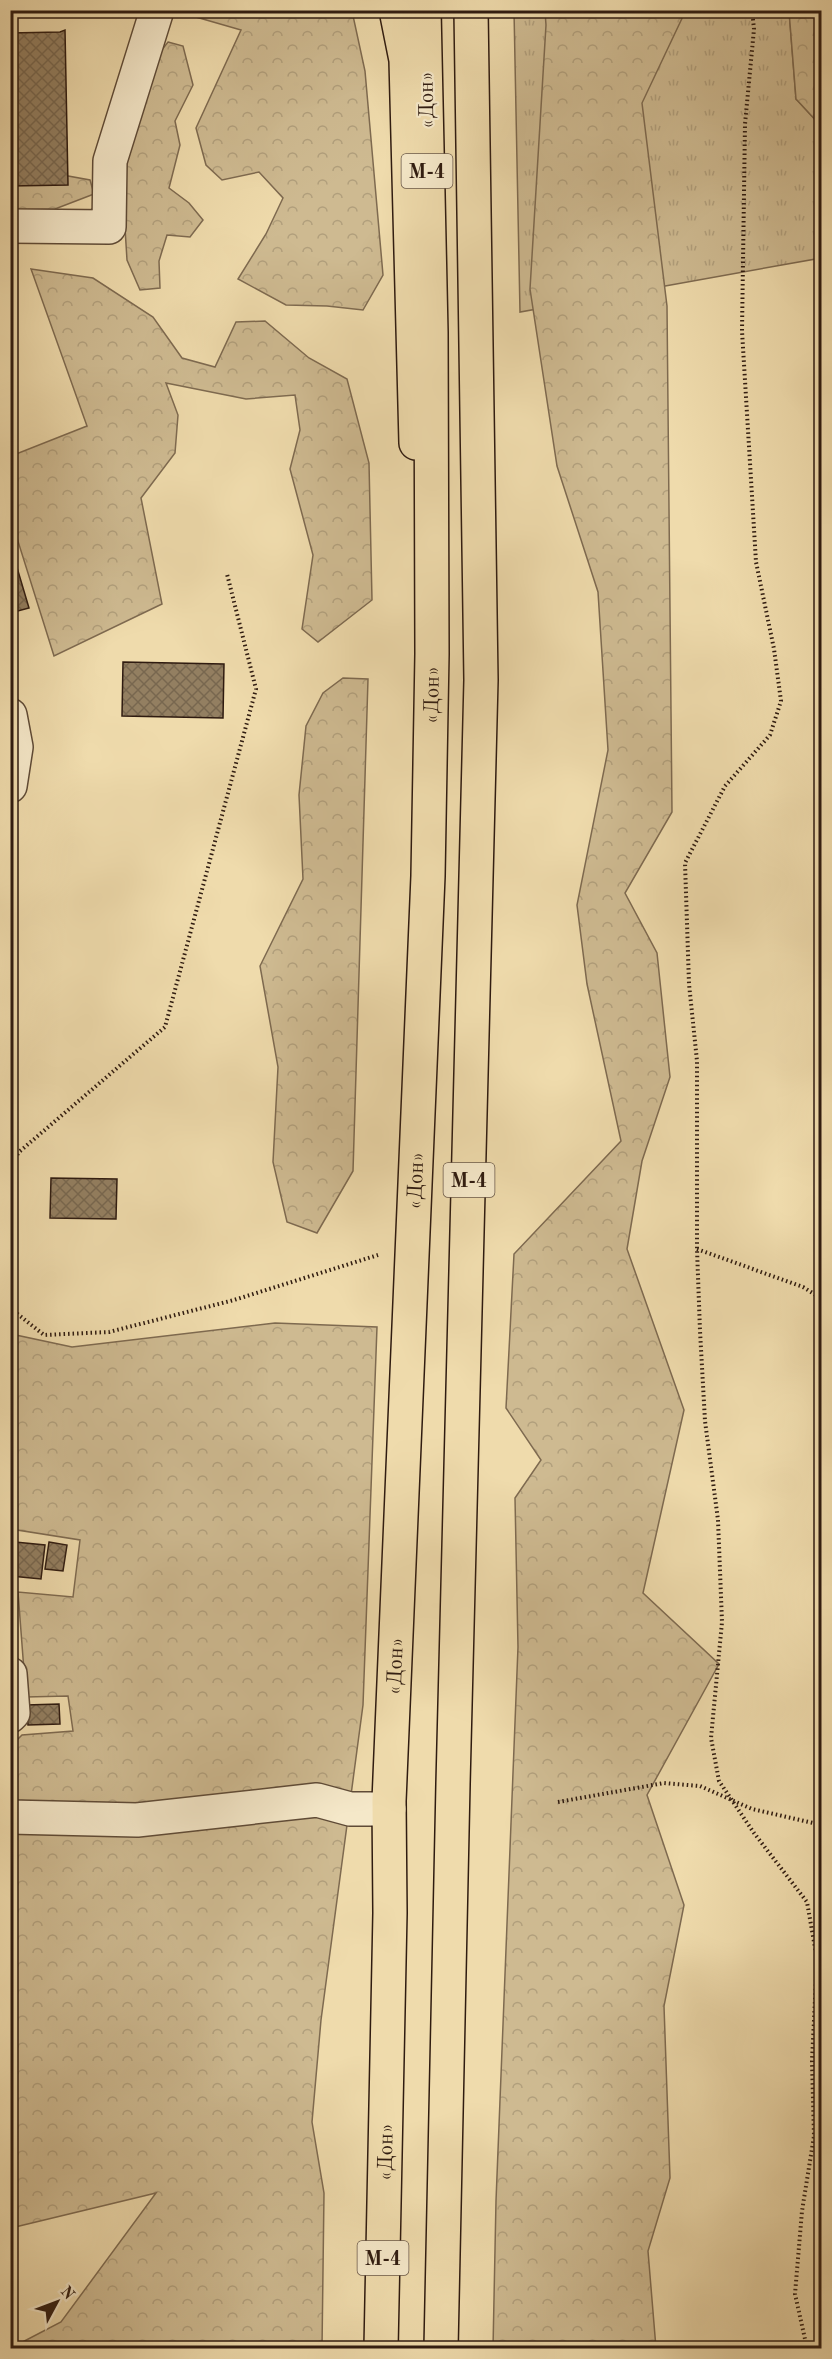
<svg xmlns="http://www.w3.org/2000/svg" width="832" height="2359" font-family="'Old Standard TT',serif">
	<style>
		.grass { fill: url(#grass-tufts); stroke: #7e6a50; stroke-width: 1.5 }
		.forest { fill: url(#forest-crowns); stroke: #7e6a50; stroke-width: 1.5 }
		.building { fill: url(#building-cross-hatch); stroke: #2f1b10; stroke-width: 1.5 }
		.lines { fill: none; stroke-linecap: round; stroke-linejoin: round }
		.minor-casing { stroke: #5f4b37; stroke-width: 36 }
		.major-casing { stroke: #2f1b10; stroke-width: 36 }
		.highway-casing { stroke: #2f1b10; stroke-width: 36 }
		.path { stroke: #2f1b10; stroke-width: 4; stroke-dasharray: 1.5 3; stroke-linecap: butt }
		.minor { stroke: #f5e8c9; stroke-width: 33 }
		.major { stroke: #efdbac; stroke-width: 33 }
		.highway { stroke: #efdbac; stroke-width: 33 }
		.labels { text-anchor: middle; stroke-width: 4.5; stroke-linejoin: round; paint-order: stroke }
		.shield { fill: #f5e8c9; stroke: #6a5848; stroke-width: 1.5 }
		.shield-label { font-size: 20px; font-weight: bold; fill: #2f1b10 }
		.street-label { font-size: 21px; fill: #2f1b10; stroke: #f5e8c9 }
	</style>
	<defs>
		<pattern id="grass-tufts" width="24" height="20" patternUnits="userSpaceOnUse" patternTransform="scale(1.5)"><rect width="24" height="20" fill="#ceba91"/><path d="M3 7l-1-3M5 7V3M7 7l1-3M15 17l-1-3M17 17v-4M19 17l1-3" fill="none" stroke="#b19f7c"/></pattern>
		<pattern id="forest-crowns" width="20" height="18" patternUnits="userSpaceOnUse" patternTransform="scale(1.5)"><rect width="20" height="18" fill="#ceba91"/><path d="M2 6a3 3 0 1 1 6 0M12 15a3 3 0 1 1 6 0" fill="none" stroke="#b19f7c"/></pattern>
		<pattern id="building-cross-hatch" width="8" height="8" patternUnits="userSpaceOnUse" patternTransform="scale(1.5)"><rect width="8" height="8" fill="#937f61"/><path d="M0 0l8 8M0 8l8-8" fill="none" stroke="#78674f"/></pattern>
	</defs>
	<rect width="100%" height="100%" fill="#efdbac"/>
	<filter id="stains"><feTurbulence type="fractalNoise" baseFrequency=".00333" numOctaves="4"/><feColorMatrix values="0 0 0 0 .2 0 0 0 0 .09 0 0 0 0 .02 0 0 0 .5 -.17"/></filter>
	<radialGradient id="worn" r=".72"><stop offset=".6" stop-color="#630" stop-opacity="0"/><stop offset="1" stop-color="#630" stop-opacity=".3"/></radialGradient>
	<!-- grass -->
	<polygon class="grass" points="514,11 789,11 796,99 821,126 821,258 520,312"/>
	<!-- forest -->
	<g class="forest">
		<polygon points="175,11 352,11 365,71 383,275 363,310 327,306 286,305 238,279 266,234 283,198 259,172 222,180 206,165 196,128 241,30"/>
		<polygon points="545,11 685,12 642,103 667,306 672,812 625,893 657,953 670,1077 642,1161 627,1249 684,1410 643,1593 719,1664 647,1795 684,1905 664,2006 670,2178 648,2251 656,2348 493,2348 496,2201 518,1647 515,1498 541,1460 506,1408 514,1254 621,1141 587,984 577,905 608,750 598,592 557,466 530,289 546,25"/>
		<polygon points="789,11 821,11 821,126 796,99"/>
		<polygon points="168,42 183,46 193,85 175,121 180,145 169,188 189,203 203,220 190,237 167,235 159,261 160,288 140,290 127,260 121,163 157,56"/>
		<polygon points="35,170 90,180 94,194 55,209 11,210 11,174"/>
		<polygon points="31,269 93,278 153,317 182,358 215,367 236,322 265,321 309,358 347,379 369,463 372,600 318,642 302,629 313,555 290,469 300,430 295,395 246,399 166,383 178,415 175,453 141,498 162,604 54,656 11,519 11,456 87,426"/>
		<polygon points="343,678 368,679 353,1171 317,1233 287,1222 273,1162 278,1067 260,966 303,879 299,795 306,726 323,693"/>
		<polygon points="275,1323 377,1327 363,1705 321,2020 312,2122 324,2193 322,2348 11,2348 61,2322 156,2193 11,2228 11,1746 22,1735 73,1731 68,1696 26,1697 18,1592 73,1597 80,1540 11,1529 11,1334 72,1347"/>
	</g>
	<!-- building -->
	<g class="building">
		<polygon points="65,30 68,185 10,186 10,33 60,32"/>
		<polygon points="10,544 29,608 10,613"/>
		<polygon points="123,662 224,664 223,718 122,716"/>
		<polygon points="51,1178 117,1179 116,1219 50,1218"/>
		<polygon points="15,1542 45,1545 41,1579 11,1576"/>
		<polygon points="49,1542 67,1545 63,1571 45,1569"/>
		<polygon points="59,1704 60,1724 28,1725 26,1705"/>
	</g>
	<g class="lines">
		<!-- minor casing -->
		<g class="minor-casing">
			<g id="minor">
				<polyline points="10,226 109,227 110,161 157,10"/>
				<polyline points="10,715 16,747 10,786"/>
				<polyline points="10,1674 13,1713 10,1716"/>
				<polyline points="10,1817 137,1820 317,1800 350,1809 389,1809"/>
			</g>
		</g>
		<!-- major casing -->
		<g class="major-casing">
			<polyline id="major" points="396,10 406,60 416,443"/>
		</g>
		<!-- highway casing -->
		<g class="highway-casing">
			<g id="highway">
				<path id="s1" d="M 381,2348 L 390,1913 L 389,1801 L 428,876 L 432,654 L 431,332 L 424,10"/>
				<polyline points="441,2348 453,1784 481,680 471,10"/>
			</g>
		</g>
		<!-- path -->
		<g class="path">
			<polyline points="752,10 754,29 745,124 742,331 756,562 774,649 781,701 770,735 725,786 685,863 689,984 697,1061 697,1249 700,1331 705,1421 718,1520 722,1622 711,1738 719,1781 754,1833 807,1902 817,1959 812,2061 814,2136 802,2211 795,2294 807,2348"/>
			<polyline points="10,1166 19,1152 165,1027 256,689 227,574"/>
			<polyline points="697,1249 803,1287 822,1299"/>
			<polyline points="10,1308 44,1335 109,1332 234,1300 378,1255"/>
			<polyline points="558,1802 664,1783 700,1786 752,1809 822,1825"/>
		</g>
		<!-- minor -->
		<use href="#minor" class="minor"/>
		<!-- major -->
		<use href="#major" class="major"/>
		<!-- highway -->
		<use href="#highway" class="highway"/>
	</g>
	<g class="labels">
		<!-- shield labels -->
		<g class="shield">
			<rect x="401.5" y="154" width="51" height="34" rx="4.5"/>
			<rect x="443.5" y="1163" width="51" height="34" rx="4.5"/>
			<rect x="357.5" y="2241" width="51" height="34" rx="4.5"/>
		</g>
		<g class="shield-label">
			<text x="427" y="178">М-4</text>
			<text x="469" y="1187">М-4</text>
			<text x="383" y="2265">М-4</text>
		</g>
		<!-- street labels -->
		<g class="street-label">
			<text transform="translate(426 100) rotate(-91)" y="7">«Дон»</text>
			<text dy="7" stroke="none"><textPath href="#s1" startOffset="1654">«Дон»</textPath></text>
			<text dy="7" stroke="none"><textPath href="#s1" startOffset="1168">«Дон»</textPath></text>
			<text dy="7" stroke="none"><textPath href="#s1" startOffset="682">«Дон»</textPath></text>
			<text dy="7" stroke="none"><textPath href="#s1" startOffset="196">«Дон»</textPath></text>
		</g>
	</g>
	<!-- margin -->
	<rect width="832" height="2359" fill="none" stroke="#efdbac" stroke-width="36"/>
	<rect x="12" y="12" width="808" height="2335" fill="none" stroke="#2f1b10" stroke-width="3"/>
	<rect x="18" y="18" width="796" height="2323" fill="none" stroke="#2f1b10" stroke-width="1.5"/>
	<!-- north arrow -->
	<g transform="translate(57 2302) rotate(49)" stroke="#f5e8c9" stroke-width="4.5" paint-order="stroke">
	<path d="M0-4.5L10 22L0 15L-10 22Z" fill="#2f1b10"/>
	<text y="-9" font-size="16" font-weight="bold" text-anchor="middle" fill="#2f1b10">N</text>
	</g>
	<rect width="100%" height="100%" filter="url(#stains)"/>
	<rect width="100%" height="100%" fill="url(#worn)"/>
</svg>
